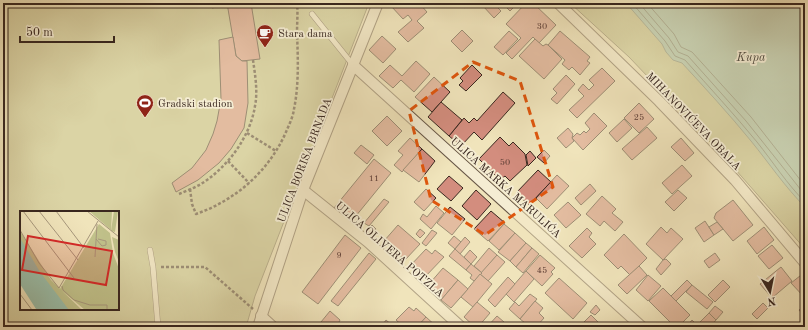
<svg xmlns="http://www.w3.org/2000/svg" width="808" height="330" font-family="'Old Standard TT',serif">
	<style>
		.green { fill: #c1c28b; stroke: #7d7455; fill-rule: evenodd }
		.water { fill: #9bbfaa; stroke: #748272 }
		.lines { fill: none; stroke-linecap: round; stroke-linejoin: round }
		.shore { stroke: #6a7364; stroke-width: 1 }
		.building { fill: #d38d7e; stroke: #39271f }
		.lane-casing { stroke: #675646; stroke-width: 6 }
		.street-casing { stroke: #675646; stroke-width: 12 }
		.path { stroke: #39271f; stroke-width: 2.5; stroke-dasharray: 3 2; stroke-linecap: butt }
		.lane { stroke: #f5edd3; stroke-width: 5 }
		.street { stroke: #f5edd3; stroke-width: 10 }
		.marked { fill: none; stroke: #df560d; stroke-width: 3; stroke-dasharray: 8 5; stroke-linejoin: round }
		.labels { text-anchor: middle; stroke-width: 3.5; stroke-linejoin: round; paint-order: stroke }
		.number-label { font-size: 9px; fill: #604037 }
		.poi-label { font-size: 11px; fill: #39271f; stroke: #f5edd3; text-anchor: start }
		.street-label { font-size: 11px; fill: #39271f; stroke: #f5edd3 }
		.water-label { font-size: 12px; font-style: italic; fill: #524d42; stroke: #f5edd3 }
		.inset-road { fill: none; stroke: #a7987d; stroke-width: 1 }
		.view { fill: #d62828; fill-opacity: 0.15; stroke: #d62828; stroke-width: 2 }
		.inset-edge { fill: none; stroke: #39271f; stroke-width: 2 }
	</style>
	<rect width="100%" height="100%" fill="#f0e4bb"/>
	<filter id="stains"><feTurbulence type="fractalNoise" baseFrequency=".005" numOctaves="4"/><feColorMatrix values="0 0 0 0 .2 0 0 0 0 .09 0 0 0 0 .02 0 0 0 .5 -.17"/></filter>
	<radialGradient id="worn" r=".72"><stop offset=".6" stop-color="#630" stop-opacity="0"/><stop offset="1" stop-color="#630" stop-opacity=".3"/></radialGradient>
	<!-- green -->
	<g class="green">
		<path d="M 3,3 L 369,3 L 255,296 L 246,327 L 3,327 ZM 21,212 L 118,212 L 118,309 L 21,309 Z"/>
		<polygon points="570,3 756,3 805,66 805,249 728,161 629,57"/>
	</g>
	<!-- water -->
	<path class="water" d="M 626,3 L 805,3 L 805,207 C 785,187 769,163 751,141 C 729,114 705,88 682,63 L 673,60 L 666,52 L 662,44 Z"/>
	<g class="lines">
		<!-- shore -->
		<g class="shore">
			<path d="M 632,3 L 665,41 L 675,56 L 685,60 C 709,87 734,114 757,142 C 773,162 787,184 805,202"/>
			<polyline points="639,3 669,38 678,52 688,56 746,121 805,195"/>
			<polyline points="647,3 674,34 681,47 692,52 751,117 805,186"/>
		</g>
	</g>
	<!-- building -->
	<g class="building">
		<polygon points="211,3 227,3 228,5 212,8"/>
		<polygon points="227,3 251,3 260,59 242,61 236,56"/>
		<polygon points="393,3 419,3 427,12 417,21 424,28 408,42 398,32 412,20 408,15 403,19 391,6"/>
		<polygon points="459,3 470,3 465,8"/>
		<polygon points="487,3 493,3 501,11 494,18 483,6"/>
		<polygon points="502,3 518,3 510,11"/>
		<polygon points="526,3 533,3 556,25 539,43 533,37 512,59 506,53 521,38 506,24"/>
		<polygon points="462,30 473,41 462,52 451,41"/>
		<polygon points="509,31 518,39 503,55 494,47"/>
		<polygon points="560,31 590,57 587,61 590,63 580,75 572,67 569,70 562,64 565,60 548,45"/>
		<polygon points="382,36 396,49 383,63 369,50"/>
		<polygon points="233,37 236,56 242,61 247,61 248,103 244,128 231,149 219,163 198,180 176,192 172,183 192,168 206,150 213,134 217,121 221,99 219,40"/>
		<polygon points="535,39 543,46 546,44 548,45 562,59 544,79 519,56"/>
		<polygon points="416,61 430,74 414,92 401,80 393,88 379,76 390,65 402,76"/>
		<polygon points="472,65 482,75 466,91 459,85 463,81 460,78"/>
		<polygon points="602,68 615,81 577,118 569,110 584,96 578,90 583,84 589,90 594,85 589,80"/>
		<polygon points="566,75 575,84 557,104 551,99 557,93 553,89"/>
		<polygon points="434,77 450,92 432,112 415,97"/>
		<polygon points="503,92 515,103 482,140 474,132 461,146 449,136 464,118 469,123 474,118 477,121"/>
		<polygon points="441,102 462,120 449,136 428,117"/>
		<polygon points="639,103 654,119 639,133 624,118"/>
		<polygon points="594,113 607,126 583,150 572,138 577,133 580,135 584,131 586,133 590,129 585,123"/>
		<polygon points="387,116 402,131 387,146 372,131"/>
		<polygon points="624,119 632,128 617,142 609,133"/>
		<polygon points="647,127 657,138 632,160 622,149"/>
		<polygon points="568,128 573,134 572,138 574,141 566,148 557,138"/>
		<polygon points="500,137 509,146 513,142 525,154 527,165 510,181 505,176 500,180 479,159"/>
		<polygon points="410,138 422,149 402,172 394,165 403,155 398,151"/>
		<polygon points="681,138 694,153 685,161 671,147"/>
		<polygon points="361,145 374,155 367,164 354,153"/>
		<polygon points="422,149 435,161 419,182 403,170"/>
		<polygon points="544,150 550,156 544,163 537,157"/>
		<polygon points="530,151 536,158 528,166 526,155"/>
		<polygon points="374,159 391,173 351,222 334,208"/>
		<polygon points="682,165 692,176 672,194 662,183"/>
		<polygon points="538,170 551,182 529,205 516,193"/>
		<polygon points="557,175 569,186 547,209 536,198"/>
		<polygon points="449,176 463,188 451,201 437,189"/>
		<polygon points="590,184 596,191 581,205 575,198"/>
		<polygon points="426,189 436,198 424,211 414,202"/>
		<polygon points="476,190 491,204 477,220 462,206"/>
		<polygon points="678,190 687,198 674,211 665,202"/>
		<polygon points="602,196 616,209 612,213 623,222 615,231 604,221 600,226 586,214"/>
		<polygon points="384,199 389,202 369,226 364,223"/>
		<polygon points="733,200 753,225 733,241 714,218 716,213"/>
		<polygon points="568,202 581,215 566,228 554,215"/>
		<polygon points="436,206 444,213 431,229 420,219 423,214 427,217"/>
		<polygon points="450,207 465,219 452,235 437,223"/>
		<polygon points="491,211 505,223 488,241 474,229"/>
		<polygon points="705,221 714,235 704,242 695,228"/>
		<polygon points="717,222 723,229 714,235 709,227"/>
		<polygon points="504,224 515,233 499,250 489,241"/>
		<polygon points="372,225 376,229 371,235 367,231"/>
		<polygon points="398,225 420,244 405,260 384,241"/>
		<polygon points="661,227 667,233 671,228 683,239 663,260 646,244"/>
		<polygon points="764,227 774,240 757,254 747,241"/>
		<polygon points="587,228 592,233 589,237 596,244 582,258 569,246"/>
		<polygon points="420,229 425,233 420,238 416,234"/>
		<polygon points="432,230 437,233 426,246 422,243"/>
		<polygon points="515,233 526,243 510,261 498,252"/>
		<polygon points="624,234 647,258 630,275 621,266 618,269 604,255"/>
		<polygon points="345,235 361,248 318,304 302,292"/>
		<polygon points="454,236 461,242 455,249 448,243"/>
		<polygon points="465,237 470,242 460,254 455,249"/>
		<polygon points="526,243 532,248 516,267 510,261"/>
		<polygon points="772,245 783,258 769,269 758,256"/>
		<polygon points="489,248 497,255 482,273 474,266"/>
		<polygon points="532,248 539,254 523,273 516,267"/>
		<polygon points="426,249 432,254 435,250 444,257 423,279 409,267"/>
		<polygon points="455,249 471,264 466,270 449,256"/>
		<polygon points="470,250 477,257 471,264 464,257"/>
		<polygon points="369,253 376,259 338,306 331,301"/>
		<polygon points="715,253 720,260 709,268 704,261"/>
		<polygon points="497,255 505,262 488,281 480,274"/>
		<polygon points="540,255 555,268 551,272 553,274 542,286 526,271"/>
		<polygon points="666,259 671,264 661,275 656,269 663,260"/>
		<polygon points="471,264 482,273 474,281 470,278 472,275 466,270"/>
		<polygon points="639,266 647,275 627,294 618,285"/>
		<polygon points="781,267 792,281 772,298 760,284"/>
		<polygon points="443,268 458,280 441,300 430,290 433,287 430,283"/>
		<polygon points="526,271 534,279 514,302 506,294"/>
		<polygon points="805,272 805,298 791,283"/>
		<polygon points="480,274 492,284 473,307 461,297"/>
		<polygon points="648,275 661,286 648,301 636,290"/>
		<polygon points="508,277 515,284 495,307 488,300"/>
		<polygon points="559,278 587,303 573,319 545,293"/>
		<polygon points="458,280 468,289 451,308 441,300"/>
		<polygon points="687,280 692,285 676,301 671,296"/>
		<polygon points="723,280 730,287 715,302 708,295"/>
		<polygon points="692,285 713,302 707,309 686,292"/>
		<polygon points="663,288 690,315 678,327 675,327 649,301"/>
		<polygon points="530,294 537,299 520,319 509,309 515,302 519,306"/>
		<polygon points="535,301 543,308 539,313 544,318 536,327 530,327 520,319"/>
		<polygon points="477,302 490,313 478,327 475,327 464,317"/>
		<polygon points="763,303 768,308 757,319 752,314"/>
		<polygon points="596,305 600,310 595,315 590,312"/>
		<polygon points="805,305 805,317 799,310"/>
		<polygon points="715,306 723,312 716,320 709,313"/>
		<polygon points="409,307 414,311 416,308 426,317 417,327 404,327 396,320"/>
		<polygon points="330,311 340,320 339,322 345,327 327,327 321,322"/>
		<polygon points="709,313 716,320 710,327 699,327 697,325"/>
		<polygon points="591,315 603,327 579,327"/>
		<polygon points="497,316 504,322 509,327 487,327"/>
		<polygon points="426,317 437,327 417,327"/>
		<polygon points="386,320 393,326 393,327 381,327"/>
		<polygon points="692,320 699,327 686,327"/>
	</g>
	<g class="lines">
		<!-- lane casing -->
		<g class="lane-casing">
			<g id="lane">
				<polyline points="312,14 353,65"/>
				<polyline points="150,250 153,267 158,327"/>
			</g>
		</g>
		<!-- street casing -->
		<g class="street-casing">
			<g id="street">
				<polyline points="558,3 659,101 735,180 805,263"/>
				<polyline points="353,65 642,327"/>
				<polyline points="303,190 368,242 461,327"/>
				<polyline points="261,316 273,327"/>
				<polyline points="258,327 303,190 378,3"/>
			</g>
		</g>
		<!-- path -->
		<g class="path">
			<polyline points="247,133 276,151"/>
			<polyline points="228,161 249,183"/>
			<path d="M 190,189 L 192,204 L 196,214 C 236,200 269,171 286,132 C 289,125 293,117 294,109 C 299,85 298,58 297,33 C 297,23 298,13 297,3"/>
			<path d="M 179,194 C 186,191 194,188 201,184 C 228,167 250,137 255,106 C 258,91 255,74 253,60"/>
			<polyline points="161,267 205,267 253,309"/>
		</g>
		<!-- lane -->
		<use href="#lane" class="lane"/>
		<!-- street -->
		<use href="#street" class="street"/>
	</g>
	<!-- marked area -->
	<path d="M0 0H808V330H0ZM 473,62 L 520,81 L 553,187 L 485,235 L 431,200 L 409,111 Z" fill="#f0e4bb" fill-opacity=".55" fill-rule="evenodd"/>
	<path class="marked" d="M 473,62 L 520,81 L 553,187 L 485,235 L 431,200 L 409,111 Z"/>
	<!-- icons -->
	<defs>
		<g id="cafe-pin" transform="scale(0.9)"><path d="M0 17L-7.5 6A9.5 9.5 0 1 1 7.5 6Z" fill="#8f2418" stroke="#f5edd3"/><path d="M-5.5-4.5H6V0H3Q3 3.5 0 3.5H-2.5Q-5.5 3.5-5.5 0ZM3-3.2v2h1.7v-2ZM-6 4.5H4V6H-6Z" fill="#fff"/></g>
		<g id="stadium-pin" transform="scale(0.9)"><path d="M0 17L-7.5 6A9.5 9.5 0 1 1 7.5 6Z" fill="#8f2418" stroke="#f5edd3"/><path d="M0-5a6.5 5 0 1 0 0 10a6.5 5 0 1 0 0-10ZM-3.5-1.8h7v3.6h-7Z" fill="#fff"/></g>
	</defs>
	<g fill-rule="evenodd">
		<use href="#cafe-pin" x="265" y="33"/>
		<use href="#stadium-pin" x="145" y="103"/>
	</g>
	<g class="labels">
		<!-- number labels -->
		<g class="number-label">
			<text x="542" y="29">30</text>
			<text x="639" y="120">25</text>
			<text x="505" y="165">50</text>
			<text x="374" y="181">11</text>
			<text x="339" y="258">9</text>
			<text x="542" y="273">45</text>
		</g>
		<!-- poi labels -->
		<g class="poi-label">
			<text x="278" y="37">Stara dama</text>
			<text x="158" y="107">Gradski stadion</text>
		</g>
		<!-- street labels -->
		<g class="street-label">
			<text transform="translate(694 121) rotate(46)" y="4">MIHANOVIĆEVA OBALA</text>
			<text transform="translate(304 160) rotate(-69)" y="4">ULICA BORISA BRNADA</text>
			<text transform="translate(506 187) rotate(42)" y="4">ULICA MARKA MARULIĆA</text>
			<text transform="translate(390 249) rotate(41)" y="4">ULICA OLIVERA POTZLA</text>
		</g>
		<!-- water labels -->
		<g class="water-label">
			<text x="751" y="61">Kupa</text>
		</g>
	</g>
	<!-- overview -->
	<g transform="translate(20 211)">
		<rect width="99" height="99" fill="#f0e4bb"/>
		<path d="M 69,0 L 92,0 L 91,19 ZM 94,0 L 98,0 L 95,21 L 91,20 ZM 79,13 L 90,22 L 93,42 L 99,58 L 99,99 L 65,99 L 40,78 ZM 0,20 L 31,69 L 62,99 L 37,99 L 0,42 ZM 92,26 L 99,29 L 99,51 L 95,41 Z" fill="#c1c28b"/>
		<path d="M 0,27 L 20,61 L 49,99 L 16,98 L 0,73 Z" fill="#9bbfaa"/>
		<path class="inset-road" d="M 3,0 L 54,67M 19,0 L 58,49M 36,0 L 64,37M 67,0 L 99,26M 99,9 L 99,24M 0,19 L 19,52 L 39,77 L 78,10M 76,28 L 82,35 L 86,34 L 86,30 L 78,28M 75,46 L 77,13M 42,75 L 43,79 L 54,89 L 70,94 L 87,94 L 87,99M 0,83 L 12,99"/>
		<path class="view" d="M 8,25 L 92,40 L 86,74 L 2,59 Z"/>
		<rect width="99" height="99" class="inset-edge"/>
	</g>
	<!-- margin -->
	<rect width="808" height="330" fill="none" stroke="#f0e4bb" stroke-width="16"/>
	<rect x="4" y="4" width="800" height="322" fill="none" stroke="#39271f" stroke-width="2"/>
	<rect x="8" y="8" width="792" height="314" fill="none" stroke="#39271f"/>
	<!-- north arrow -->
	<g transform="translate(770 292) rotate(170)" stroke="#f5edd3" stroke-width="3" paint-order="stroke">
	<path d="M0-3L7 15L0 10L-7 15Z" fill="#39271f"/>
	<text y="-6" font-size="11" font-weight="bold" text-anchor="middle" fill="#39271f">N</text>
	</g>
	<!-- scale -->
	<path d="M20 36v6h94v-6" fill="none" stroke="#39271f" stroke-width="2"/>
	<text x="26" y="36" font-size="12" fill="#39271f" stroke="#f5edd3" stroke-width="3" paint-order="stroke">50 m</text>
	<rect width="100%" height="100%" filter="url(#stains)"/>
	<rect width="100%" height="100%" fill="url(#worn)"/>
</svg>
